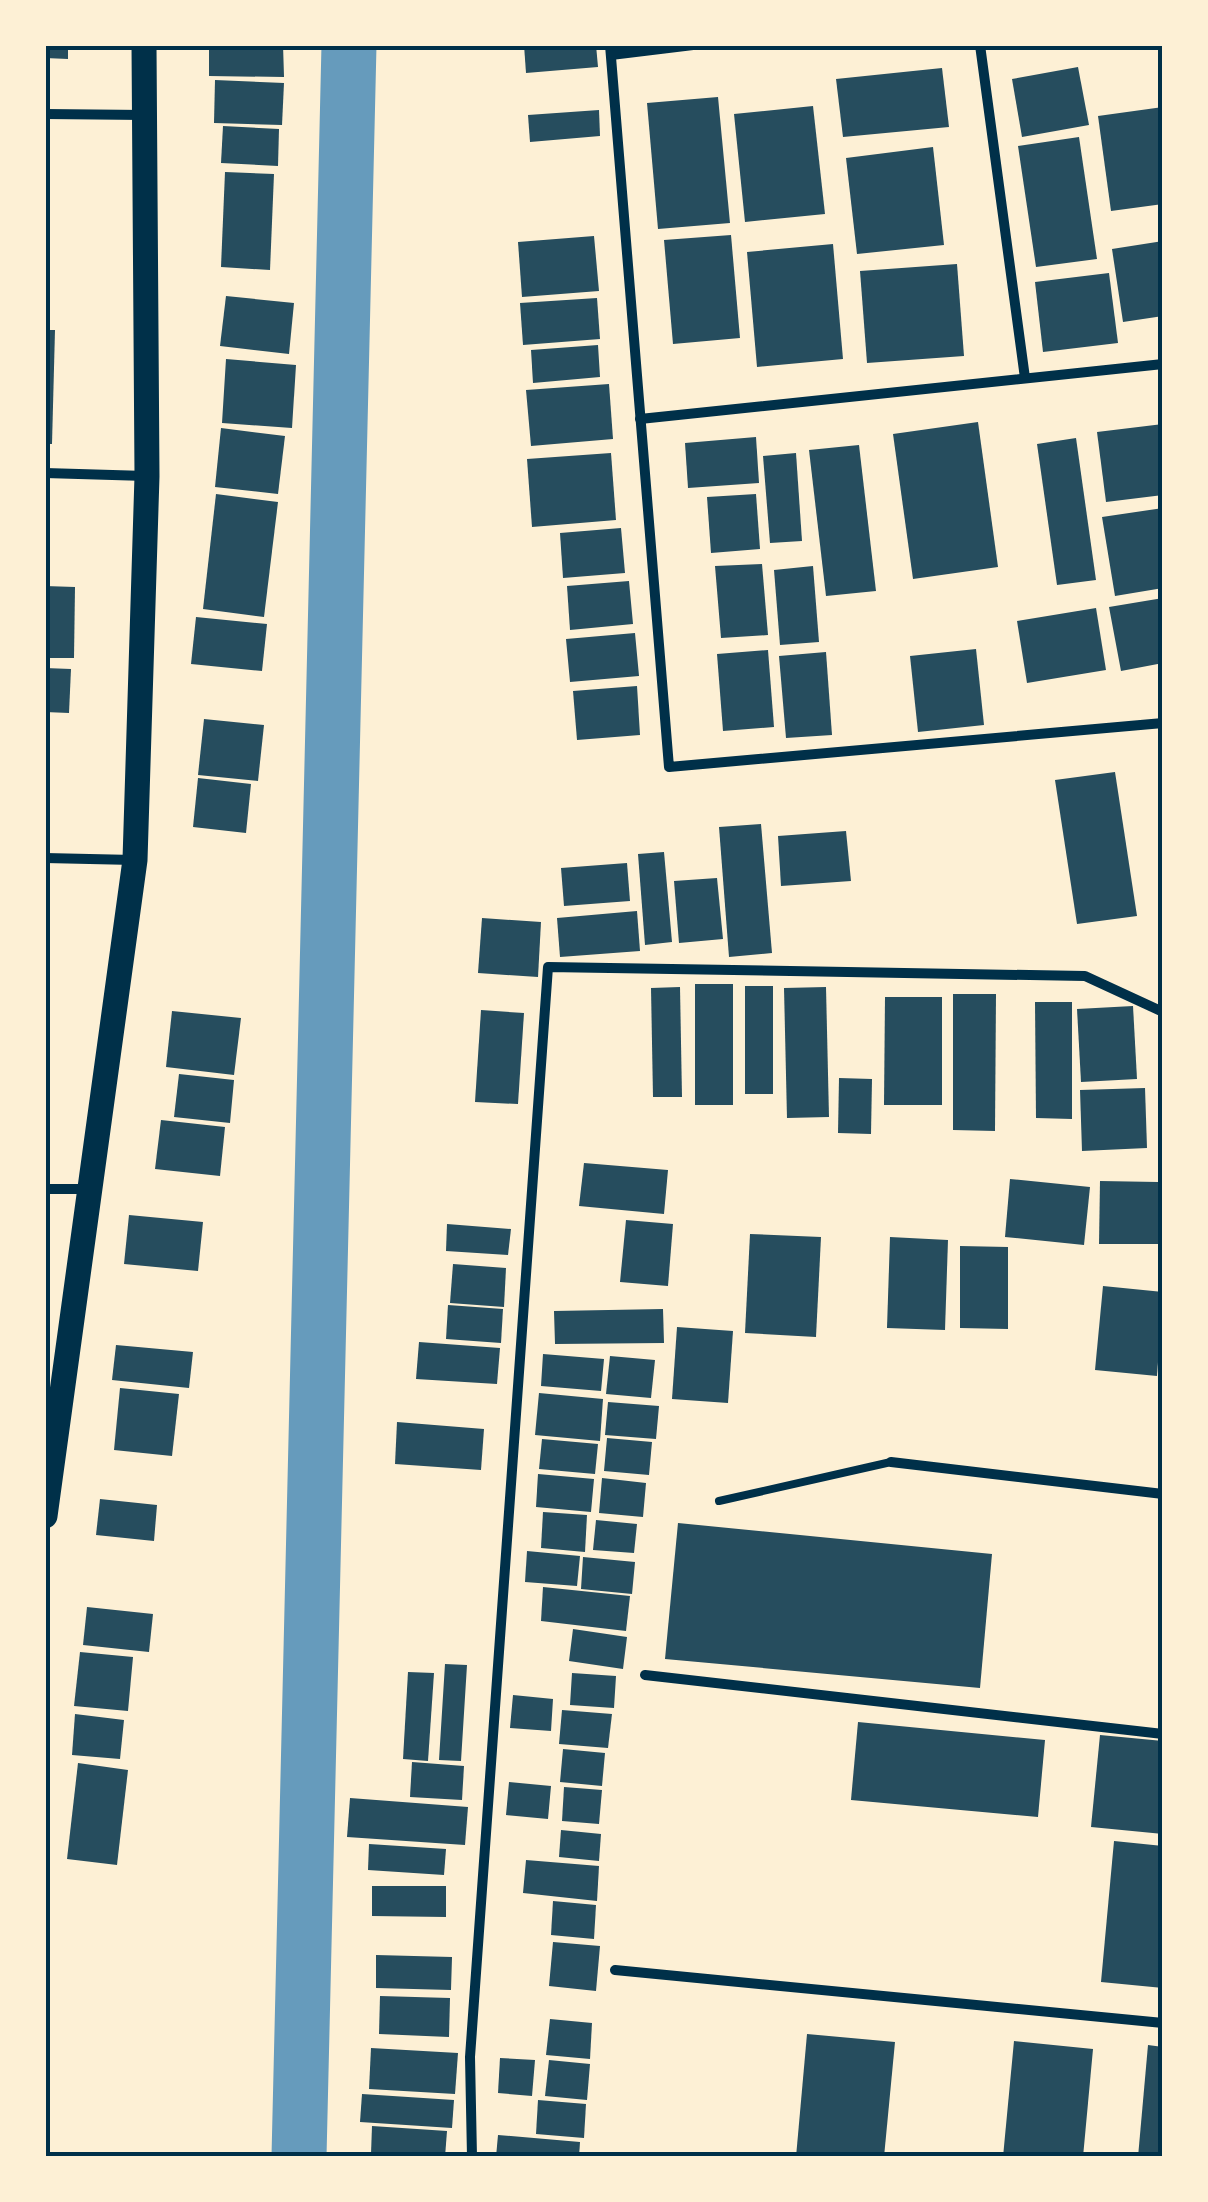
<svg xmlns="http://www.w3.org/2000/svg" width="1208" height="2202" font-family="Literata,serif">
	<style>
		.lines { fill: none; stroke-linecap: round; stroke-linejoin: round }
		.canal { stroke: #669bbc; stroke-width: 55 }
		.building { fill: #264d5e }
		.service { stroke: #003049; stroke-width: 8 }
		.minor { stroke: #003049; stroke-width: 10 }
		.primary { stroke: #003049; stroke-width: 25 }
		.neatline { fill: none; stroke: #003049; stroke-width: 4 }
	</style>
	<rect width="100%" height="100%" fill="#fdf0d5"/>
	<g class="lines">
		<!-- canal -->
		<polyline class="canal" points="299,2157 349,45"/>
	</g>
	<!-- building -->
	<g class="building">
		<polygon points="45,45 68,45 68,59 45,58"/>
		<polygon points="209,45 283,45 284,77 209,76"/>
		<polygon points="524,45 596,45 598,67 526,73"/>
		<polygon points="1078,67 1089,125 1022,137 1012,79"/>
		<polygon points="942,68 949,127 843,137 836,79"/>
		<polygon points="215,80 284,83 282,125 214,123"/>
		<polygon points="718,97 730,223 658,229 647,103"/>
		<polygon points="813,106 825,214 745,222 734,114"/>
		<polygon points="1163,107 1163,204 1111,211 1098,116"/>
		<polygon points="599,110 600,136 530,142 528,115"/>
		<polygon points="223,126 279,129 278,166 221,163"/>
		<polygon points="1079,137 1097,259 1036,267 1018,146"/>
		<polygon points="933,147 944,245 857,254 846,158"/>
		<polygon points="225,172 274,174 270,270 221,267"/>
		<polygon points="731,235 740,338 673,344 664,240"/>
		<polygon points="594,236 599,291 522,297 518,242"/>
		<polygon points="1163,241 1163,316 1123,322 1112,249"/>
		<polygon points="833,244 843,359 757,367 747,252"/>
		<polygon points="957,264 964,356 867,363 860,271"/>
		<polygon points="1109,273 1118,343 1043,352 1035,282"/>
		<polygon points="226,296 294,303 289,354 220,346"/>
		<polygon points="597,298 600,339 523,345 520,303"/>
		<polygon points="45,330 55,330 52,444 45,444"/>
		<polygon points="598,345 600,377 533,383 531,350"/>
		<polygon points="226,359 296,365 292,428 222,423"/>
		<polygon points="609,384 613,439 531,446 526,390"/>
		<polygon points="978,422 998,567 913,579 893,434"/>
		<polygon points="1163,424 1163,495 1106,502 1097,432"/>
		<polygon points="221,428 285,436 278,494 215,487"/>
		<polygon points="756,437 759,483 688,488 685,443"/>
		<polygon points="1076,438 1096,580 1057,585 1037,444"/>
		<polygon points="859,445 876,591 826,596 809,450"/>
		<polygon points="611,453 616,520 532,527 527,459"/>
		<polygon points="796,453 802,541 770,543 763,456"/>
		<polygon points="216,494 278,502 264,617 203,609"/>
		<polygon points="756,494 760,549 711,553 707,497"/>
		<polygon points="1163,508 1163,588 1115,596 1102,517"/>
		<polygon points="621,528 625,573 563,578 560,533"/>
		<polygon points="762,564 768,635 721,638 715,566"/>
		<polygon points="813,566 819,642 780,645 774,570"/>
		<polygon points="629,581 633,624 570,630 567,586"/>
		<polygon points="45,586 75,587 74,658 45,658"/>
		<polygon points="1163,598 1163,663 1121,671 1109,607"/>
		<polygon points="1096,608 1106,670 1027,683 1017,621"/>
		<polygon points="196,617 267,624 262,671 191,664"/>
		<polygon points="635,633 639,676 570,682 566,639"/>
		<polygon points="976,649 984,725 918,732 910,656"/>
		<polygon points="768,650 774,727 723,731 717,654"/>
		<polygon points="826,652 832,735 786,738 779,656"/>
		<polygon points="45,668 71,669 69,713 45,712"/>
		<polygon points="637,686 640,735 577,740 573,691"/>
		<polygon points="204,719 264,725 258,781 198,775"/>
		<polygon points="1115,772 1137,916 1077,924 1055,780"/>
		<polygon points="198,778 251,784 246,833 193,827"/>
		<polygon points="761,824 772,953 729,957 719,827"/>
		<polygon points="846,831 851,881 781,886 778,836"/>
		<polygon points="664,852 672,942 645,945 638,854"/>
		<polygon points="627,863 630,901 564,906 561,868"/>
		<polygon points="717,878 723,939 679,943 674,881"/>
		<polygon points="637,911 640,951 560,957 557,918"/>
		<polygon points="482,918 541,922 538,977 478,973"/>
		<polygon points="45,948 49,948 48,989 45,989"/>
		<rect x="695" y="984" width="38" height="121"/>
		<rect x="745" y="986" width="28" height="108"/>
		<polygon points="680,987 682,1097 653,1097 651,988"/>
		<polygon points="826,987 829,1117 787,1118 784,988"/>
		<polygon points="953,994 996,994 995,1131 953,1130"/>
		<polygon points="885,997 942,997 942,1105 884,1105"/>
		<polygon points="1035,1002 1072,1002 1072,1119 1036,1118"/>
		<polygon points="1133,1006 1137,1079 1081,1082 1077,1009"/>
		<polygon points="481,1010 524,1013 518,1104 475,1102"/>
		<polygon points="172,1011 241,1018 234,1075 166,1067"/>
		<polygon points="179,1074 234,1080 230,1123 174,1117"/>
		<polygon points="839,1078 872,1079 871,1134 838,1133"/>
		<polygon points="1145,1088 1147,1148 1082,1151 1080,1090"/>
		<polygon points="161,1120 225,1127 220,1176 155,1169"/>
		<polygon points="584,1163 668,1170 664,1214 579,1206"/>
		<polygon points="1010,1179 1090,1187 1084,1245 1005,1237"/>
		<polygon points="1100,1181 1158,1182 1158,1244 1099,1244"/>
		<polygon points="129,1215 203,1222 198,1271 124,1264"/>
		<polygon points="626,1220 673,1224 668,1286 620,1282"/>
		<polygon points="447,1224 511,1229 508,1255 446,1251"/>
		<polygon points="750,1234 821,1237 816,1337 745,1333"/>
		<polygon points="890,1237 948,1240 945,1330 887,1328"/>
		<polygon points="960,1246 1008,1247 1008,1329 960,1328"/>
		<polygon points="453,1264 506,1268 504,1307 450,1303"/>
		<polygon points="1103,1286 1163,1292 1157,1376 1095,1370"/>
		<polygon points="448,1305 503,1309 501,1343 446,1339"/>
		<polygon points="663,1309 664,1343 555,1344 554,1311"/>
		<polygon points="677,1327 733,1331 728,1403 672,1399"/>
		<polygon points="419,1342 500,1348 497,1384 416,1379"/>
		<polygon points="116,1345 193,1352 189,1388 112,1380"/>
		<polygon points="543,1354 604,1359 601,1391 541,1386"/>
		<polygon points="610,1356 655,1360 651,1398 606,1394"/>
		<polygon points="120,1388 179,1394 172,1456 114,1450"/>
		<polygon points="539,1393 603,1399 600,1441 535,1435"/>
		<polygon points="608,1402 659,1406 656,1439 605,1435"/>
		<polygon points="397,1422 484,1429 481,1470 395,1464"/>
		<polygon points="607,1438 652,1442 649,1475 604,1471"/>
		<polygon points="542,1439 598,1444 595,1474 539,1469"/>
		<polygon points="538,1474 594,1479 591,1512 536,1507"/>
		<polygon points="602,1478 646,1483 643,1517 599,1513"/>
		<polygon points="100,1499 157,1505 154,1541 96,1535"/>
		<polygon points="543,1512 587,1515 585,1552 541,1548"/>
		<polygon points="596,1520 637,1524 634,1553 593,1550"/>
		<polygon points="678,1523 992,1554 980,1688 665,1659"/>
		<polygon points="527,1551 580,1556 577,1586 525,1582"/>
		<polygon points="583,1557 635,1562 632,1594 581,1589"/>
		<polygon points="543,1587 630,1596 626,1631 541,1621"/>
		<polygon points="87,1607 153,1614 149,1652 83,1645"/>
		<polygon points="573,1629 627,1637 623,1669 569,1661"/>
		<polygon points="80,1652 133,1657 128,1711 74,1706"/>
		<polygon points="445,1664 467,1665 461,1761 439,1760"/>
		<polygon points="408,1672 434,1673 428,1761 403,1759"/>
		<polygon points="572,1673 616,1676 614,1708 570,1705"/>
		<polygon points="513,1695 553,1699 551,1731 510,1728"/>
		<polygon points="562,1710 612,1714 608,1748 559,1744"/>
		<polygon points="75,1714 124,1720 120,1759 72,1755"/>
		<polygon points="858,1722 1045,1740 1038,1817 851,1800"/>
		<polygon points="1100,1735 1163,1741 1163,1834 1091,1827"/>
		<polygon points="563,1749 605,1753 602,1786 560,1782"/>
		<polygon points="412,1762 464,1766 462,1800 410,1797"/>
		<polygon points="78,1763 128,1770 117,1865 67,1859"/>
		<polygon points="509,1782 551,1786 548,1819 506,1815"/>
		<polygon points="564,1787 602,1790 599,1824 562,1821"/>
		<polygon points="350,1798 468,1807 465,1845 347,1837"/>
		<polygon points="561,1830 601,1834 599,1861 559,1857"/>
		<polygon points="1114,1841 1163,1846 1163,1988 1101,1982"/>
		<polygon points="369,1844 446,1849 444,1875 368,1870"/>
		<polygon points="526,1860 599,1866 597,1901 523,1893"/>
		<polygon points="372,1886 446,1886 446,1917 372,1916"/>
		<polygon points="553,1901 596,1905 594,1939 551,1935"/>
		<polygon points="553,1942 600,1946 596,1991 549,1986"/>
		<polygon points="376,1955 452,1957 451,1990 376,1988"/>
		<polygon points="380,1996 450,1998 449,2037 379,2034"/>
		<polygon points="550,2019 592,2023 590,2059 546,2055"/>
		<polygon points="807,2034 895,2042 884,2157 796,2157"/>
		<polygon points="1014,2041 1093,2049 1083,2157 1003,2157"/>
		<polygon points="1148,2045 1163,2047 1163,2157 1138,2157"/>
		<polygon points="371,2048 458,2053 455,2094 369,2089"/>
		<polygon points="500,2058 535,2060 532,2096 498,2093"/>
		<polygon points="549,2060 590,2064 587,2100 545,2096"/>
		<polygon points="362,2094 454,2100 452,2128 360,2122"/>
		<polygon points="538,2100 586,2104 584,2138 536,2134"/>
		<polygon points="372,2126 447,2131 445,2157 371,2154"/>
		<polygon points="498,2135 580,2142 579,2157 496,2157"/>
	</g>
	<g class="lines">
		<!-- service -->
		<polyline class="service" points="719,1501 891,1462"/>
		<!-- minor -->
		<g class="minor">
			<polyline points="610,45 669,767 1163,723"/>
			<polyline points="980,45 1025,378"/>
			<polyline points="611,55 693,45"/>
			<polyline points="45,114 144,115"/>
			<polyline points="640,419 1163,364"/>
			<polyline points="45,473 146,476"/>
			<polyline points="45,858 134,860"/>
			<polyline points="45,1189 87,1189"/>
			<polyline points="891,1462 1163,1494"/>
			<polyline points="645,1675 1163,1734"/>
			<polyline points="615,1970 1163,2023"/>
			<polyline points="472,2157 470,2057 548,967 1085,976 1163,1012"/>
		</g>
		<!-- primary -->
		<polyline class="primary" points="45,1516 135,860 147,476 144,45"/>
	</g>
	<!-- border -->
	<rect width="1208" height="2202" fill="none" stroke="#fdf0d5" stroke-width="95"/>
	<rect x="48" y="48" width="1112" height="2106" class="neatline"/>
</svg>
